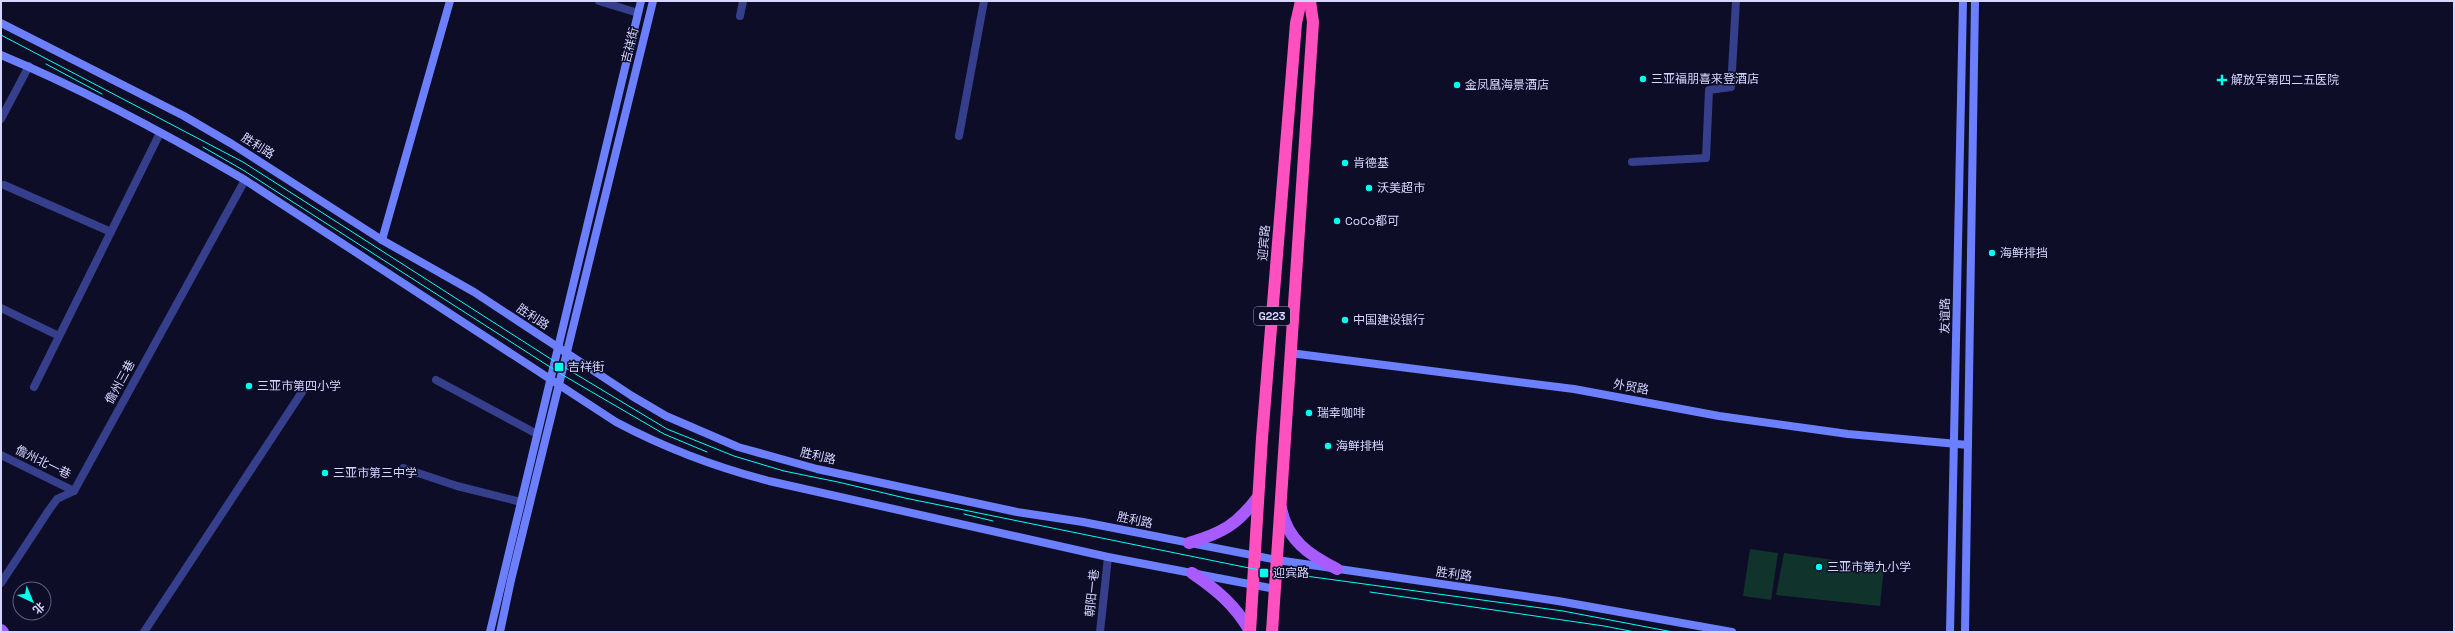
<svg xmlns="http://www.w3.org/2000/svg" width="2455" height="633" font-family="'Space Grotesk','Noto Sans SC',sans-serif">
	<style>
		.green { fill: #10332c }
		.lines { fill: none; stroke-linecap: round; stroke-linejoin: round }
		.street { stroke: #353f8b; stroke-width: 8 }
		.secondary { stroke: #6c7fff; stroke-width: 8 }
		.primary { stroke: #a85cff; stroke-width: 12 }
		.highway { stroke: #ff50c0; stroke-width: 12 }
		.tram { stroke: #01fff0; stroke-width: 1 }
		.poi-dot { fill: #01fff0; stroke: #0e0d28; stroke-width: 1.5 }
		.labels { text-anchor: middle; stroke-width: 3; stroke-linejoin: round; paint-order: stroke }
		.shield { fill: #0e0d28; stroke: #999abe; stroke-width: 1 }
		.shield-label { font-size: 11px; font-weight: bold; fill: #d5d7ff }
		.street-label { font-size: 12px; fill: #d5d7ff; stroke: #0e0d28 }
		.poi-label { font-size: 12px; fill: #d5d7ff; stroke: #0e0d28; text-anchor: start }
	</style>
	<rect width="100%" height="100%" fill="#0e0d28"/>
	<!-- green -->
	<g class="green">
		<polygon points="1750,549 1778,553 1771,600 1743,596"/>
		<polygon points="1784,553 1884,567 1880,606 1776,595"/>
	</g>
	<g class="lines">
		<!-- street -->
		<g class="street">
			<polyline points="599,1 638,13"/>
			<polyline points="740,16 743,1"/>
			<polyline points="1,119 29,66"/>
			<polyline points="959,136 984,1"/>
			<polyline points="1632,162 1706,158 1709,90 1731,87 1736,1"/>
			<polyline points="4,185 111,232"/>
			<polyline points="1,308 59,336"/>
			<polyline points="436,380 537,434"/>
			<polyline points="34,387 160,133"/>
			<polyline points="1,455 74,491"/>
			<polyline points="403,468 457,486 521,502"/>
			<polyline points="1,583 49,510 57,499 74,491 245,180"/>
			<polyline points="144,632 302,392"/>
			<polyline points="1100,632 1108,557"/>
		</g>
		<!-- secondary -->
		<g class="secondary">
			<polyline points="1,23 184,116 232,144 382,240 474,292 632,396 666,416 738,447 817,469 1017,512 1083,522 1277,560 1558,601 1732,632"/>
			<path d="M 1,55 C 85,90 166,134 245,180 L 616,422 C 665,448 715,467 769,481 L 1108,557 L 1275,589"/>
			<polyline points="382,240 450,1"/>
			<polyline points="1290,353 1574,389 1719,416 1848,434 1968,445"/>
			<polyline points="490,632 641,1"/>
			<polyline points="500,632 511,580 653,1"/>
			<polyline points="1950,632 1963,1"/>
			<polyline points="1965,632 1975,1"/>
		</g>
		<!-- primary -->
		<g class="primary">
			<path d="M 1281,508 C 1287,540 1309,555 1337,569"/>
			<path d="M 1189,543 C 1222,533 1237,525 1258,497"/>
			<path d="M 1192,573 C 1217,590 1235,605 1250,631"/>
			<polyline points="1,630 3,632"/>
		</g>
		<!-- highway -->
		<g class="highway">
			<polyline points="1250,632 1262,438 1296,23 1301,1"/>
			<polyline points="1272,632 1313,22 1310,1"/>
		</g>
		<!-- tram -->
		<g class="tram">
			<polyline points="1,35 243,162 554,361 667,429 734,456 784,471 838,482 905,498 1254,569 1563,611 1673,632"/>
			<polyline points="46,64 102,94"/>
			<polyline points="203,147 243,170 561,374 664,434 707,452"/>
			<polyline points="964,514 993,521"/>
			<polyline points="1370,592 1604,626 1635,632"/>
		</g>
	</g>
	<!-- markers -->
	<g class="poi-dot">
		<circle cx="1643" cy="79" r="4"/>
		<path d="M2220 74h4v4h4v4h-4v4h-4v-4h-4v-4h4z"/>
		<circle cx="1457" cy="85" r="4"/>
		<circle cx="1345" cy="163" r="4"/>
		<circle cx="1369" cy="188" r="4"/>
		<circle cx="1337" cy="221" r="4"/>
		<circle cx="1992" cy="253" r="4"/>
		<circle cx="1345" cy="320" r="4"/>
		<rect x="554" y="362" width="10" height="10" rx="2"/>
		<circle cx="249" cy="386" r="4"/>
		<circle cx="1309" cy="413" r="4"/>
		<circle cx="1328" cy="446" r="4"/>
		<circle cx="325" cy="473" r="4"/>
		<circle cx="1819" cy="567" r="4"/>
		<rect x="1259" y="568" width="10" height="10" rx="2"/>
	</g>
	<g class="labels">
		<!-- shield labels -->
		<rect class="shield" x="1254" y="307" width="36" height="18" rx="3"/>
		<g class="shield-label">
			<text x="1272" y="320">G223</text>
		</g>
		<!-- street labels -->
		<g class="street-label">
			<text transform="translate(630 45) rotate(-76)" y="4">吉祥街</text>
			<text transform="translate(258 146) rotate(32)" y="4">胜利路</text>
			<text transform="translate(1264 243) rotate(-85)" y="4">迎宾路</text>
			<text transform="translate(1945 316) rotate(-89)" y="4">友谊路</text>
			<text transform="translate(533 317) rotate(33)" y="4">胜利路</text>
			<text transform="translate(120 382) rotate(-61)" y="4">儋州三巷</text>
			<text transform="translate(1631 387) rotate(10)" y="4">外贸路</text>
			<text transform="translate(818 456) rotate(13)" y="4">胜利路</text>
			<text transform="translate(43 462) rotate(26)" y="4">儋州北一巷</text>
			<text transform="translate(1135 520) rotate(12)" y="4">胜利路</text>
			<text transform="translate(1454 574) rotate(8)" y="4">胜利路</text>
			<text transform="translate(1092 593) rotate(-84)" y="4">朝阳一巷</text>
		</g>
		<!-- poi labels -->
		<g class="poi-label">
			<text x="1651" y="83">三亚福朋喜来登酒店</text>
			<text x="2231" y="84">解放军第四二五医院</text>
			<text x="1465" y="89">金凤凰海景酒店</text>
			<text x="1353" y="167">肯德基</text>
			<text x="1377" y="192">沃美超市</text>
			<text x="1345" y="225">CoCo都可</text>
			<text x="2000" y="257">海鲜排挡</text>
			<text x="1353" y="324">中国建设银行</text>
			<text x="568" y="371">吉祥街</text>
			<text x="257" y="390">三亚市第四小学</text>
			<text x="1317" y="417">瑞幸咖啡</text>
			<text x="1336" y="450">海鲜排档</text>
			<text x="333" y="477">三亚市第三中学</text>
			<text x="1827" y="571">三亚市第九小学</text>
			<text x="1273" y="577">迎宾路</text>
		</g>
	</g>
	<!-- border -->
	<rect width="2455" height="633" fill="none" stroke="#d5d7ff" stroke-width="4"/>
	<!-- north arrow -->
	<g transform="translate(32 601) rotate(136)"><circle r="19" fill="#0e0d28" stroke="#5e5e7e"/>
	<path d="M0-3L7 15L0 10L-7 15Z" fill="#01fff0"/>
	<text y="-6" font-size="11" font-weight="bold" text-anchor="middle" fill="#d5d7ff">北</text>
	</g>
</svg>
